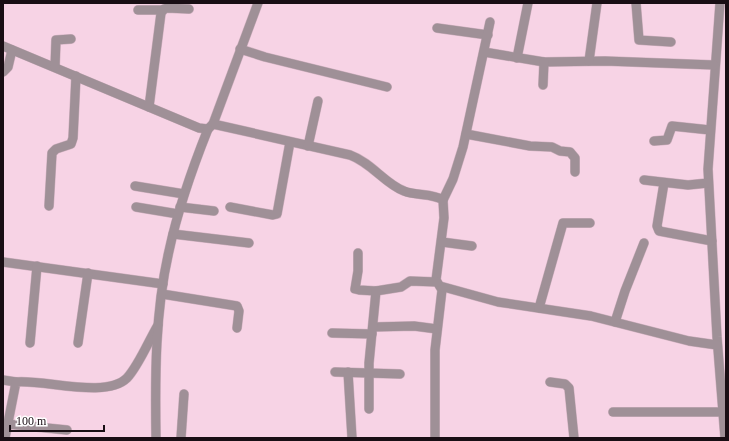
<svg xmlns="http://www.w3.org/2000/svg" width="729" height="441" font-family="'Times New Roman',serif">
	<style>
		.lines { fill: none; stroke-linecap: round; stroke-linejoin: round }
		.minor-casing { stroke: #cfb0bf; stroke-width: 10 }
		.minor { stroke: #9f9097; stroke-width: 9 }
	</style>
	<rect width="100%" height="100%" fill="#f7d3e5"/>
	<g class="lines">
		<!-- minor casing -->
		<g class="minor-casing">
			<g id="minor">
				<polyline points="636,3 639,40 671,42"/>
				<polyline points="720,3 708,169 717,337 725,438"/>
				<polyline points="138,10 163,10"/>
				<polyline points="437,28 488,35"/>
				<polyline points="3,46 199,128 208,129 213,124 258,3"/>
				<polyline points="240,49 265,57 387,87"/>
				<polyline points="484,52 544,62 605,61 714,65"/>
				<polyline points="517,58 528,3"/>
				<polyline points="589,61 597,3"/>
				<polyline points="55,67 56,40 71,39"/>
				<polyline points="3,72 8,67 12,50"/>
				<polyline points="543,85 544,62"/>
				<polyline points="149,107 161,13 164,9 167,8 189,9"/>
				<path d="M 213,124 L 350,155 C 372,163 385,184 404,191 C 416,196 432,193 443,200 L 444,218 L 436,280 L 442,290 L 435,350 L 435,438"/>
				<polyline points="466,134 530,146 552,147 560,151 570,152 575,158 575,172"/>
				<polyline points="654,141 667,140 672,126 710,130"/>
				<polyline points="308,146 318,101"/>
				<polyline points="644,180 688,185 708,183"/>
				<polyline points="664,183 657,226 659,231 712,241"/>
				<polyline points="135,186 184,194"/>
				<polyline points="443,200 453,179 463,147 490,22"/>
				<polyline points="49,206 52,153 56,149 71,144 73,138 76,76"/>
				<polyline points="136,207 178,214"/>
				<polyline points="180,207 214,211"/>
				<polyline points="230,207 273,215 277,214 290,142"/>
				<polyline points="173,234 249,243"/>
				<polyline points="442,242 472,246"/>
				<polyline points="358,253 358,271 355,289 359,290 376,291"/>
				<polyline points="3,262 163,284"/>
				<polyline points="440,286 498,302 591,316 689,341 717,345"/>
				<polyline points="162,294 237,306 239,311 237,328"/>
				<polyline points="539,308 563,223 590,223"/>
				<polyline points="615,322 625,291 644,243"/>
				<polyline points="373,327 414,326 437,329"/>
				<polyline points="332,333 372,334"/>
				<polyline points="30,343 37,266"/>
				<polyline points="78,343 88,273"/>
				<polyline points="335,372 400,374"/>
				<polyline points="348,372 352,438"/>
				<polyline points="3,380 16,382"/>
				<polyline points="550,382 565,384 569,388 574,438"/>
				<polyline points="369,409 369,363 376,291 401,287 410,281 437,282"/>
				<polyline points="613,412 723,412"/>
				<polyline points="7,424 67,430"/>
				<path d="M 5,438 L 16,382 C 44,379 106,399 127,378 C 139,365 149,340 158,325"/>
				<path d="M 156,438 C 155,376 155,311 169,251 C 178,209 192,169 208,129"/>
				<polyline points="181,438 184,394"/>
			</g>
		</g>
		<!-- minor -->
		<use href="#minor" class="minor"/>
	</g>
	<!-- border -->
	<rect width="729" height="441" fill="none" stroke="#190e14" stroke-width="8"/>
	<!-- scale -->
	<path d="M10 425v6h94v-6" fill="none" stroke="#190e14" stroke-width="2"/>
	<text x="16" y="425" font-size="12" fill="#190e14" stroke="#ffffff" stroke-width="3" paint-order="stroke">100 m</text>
</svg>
